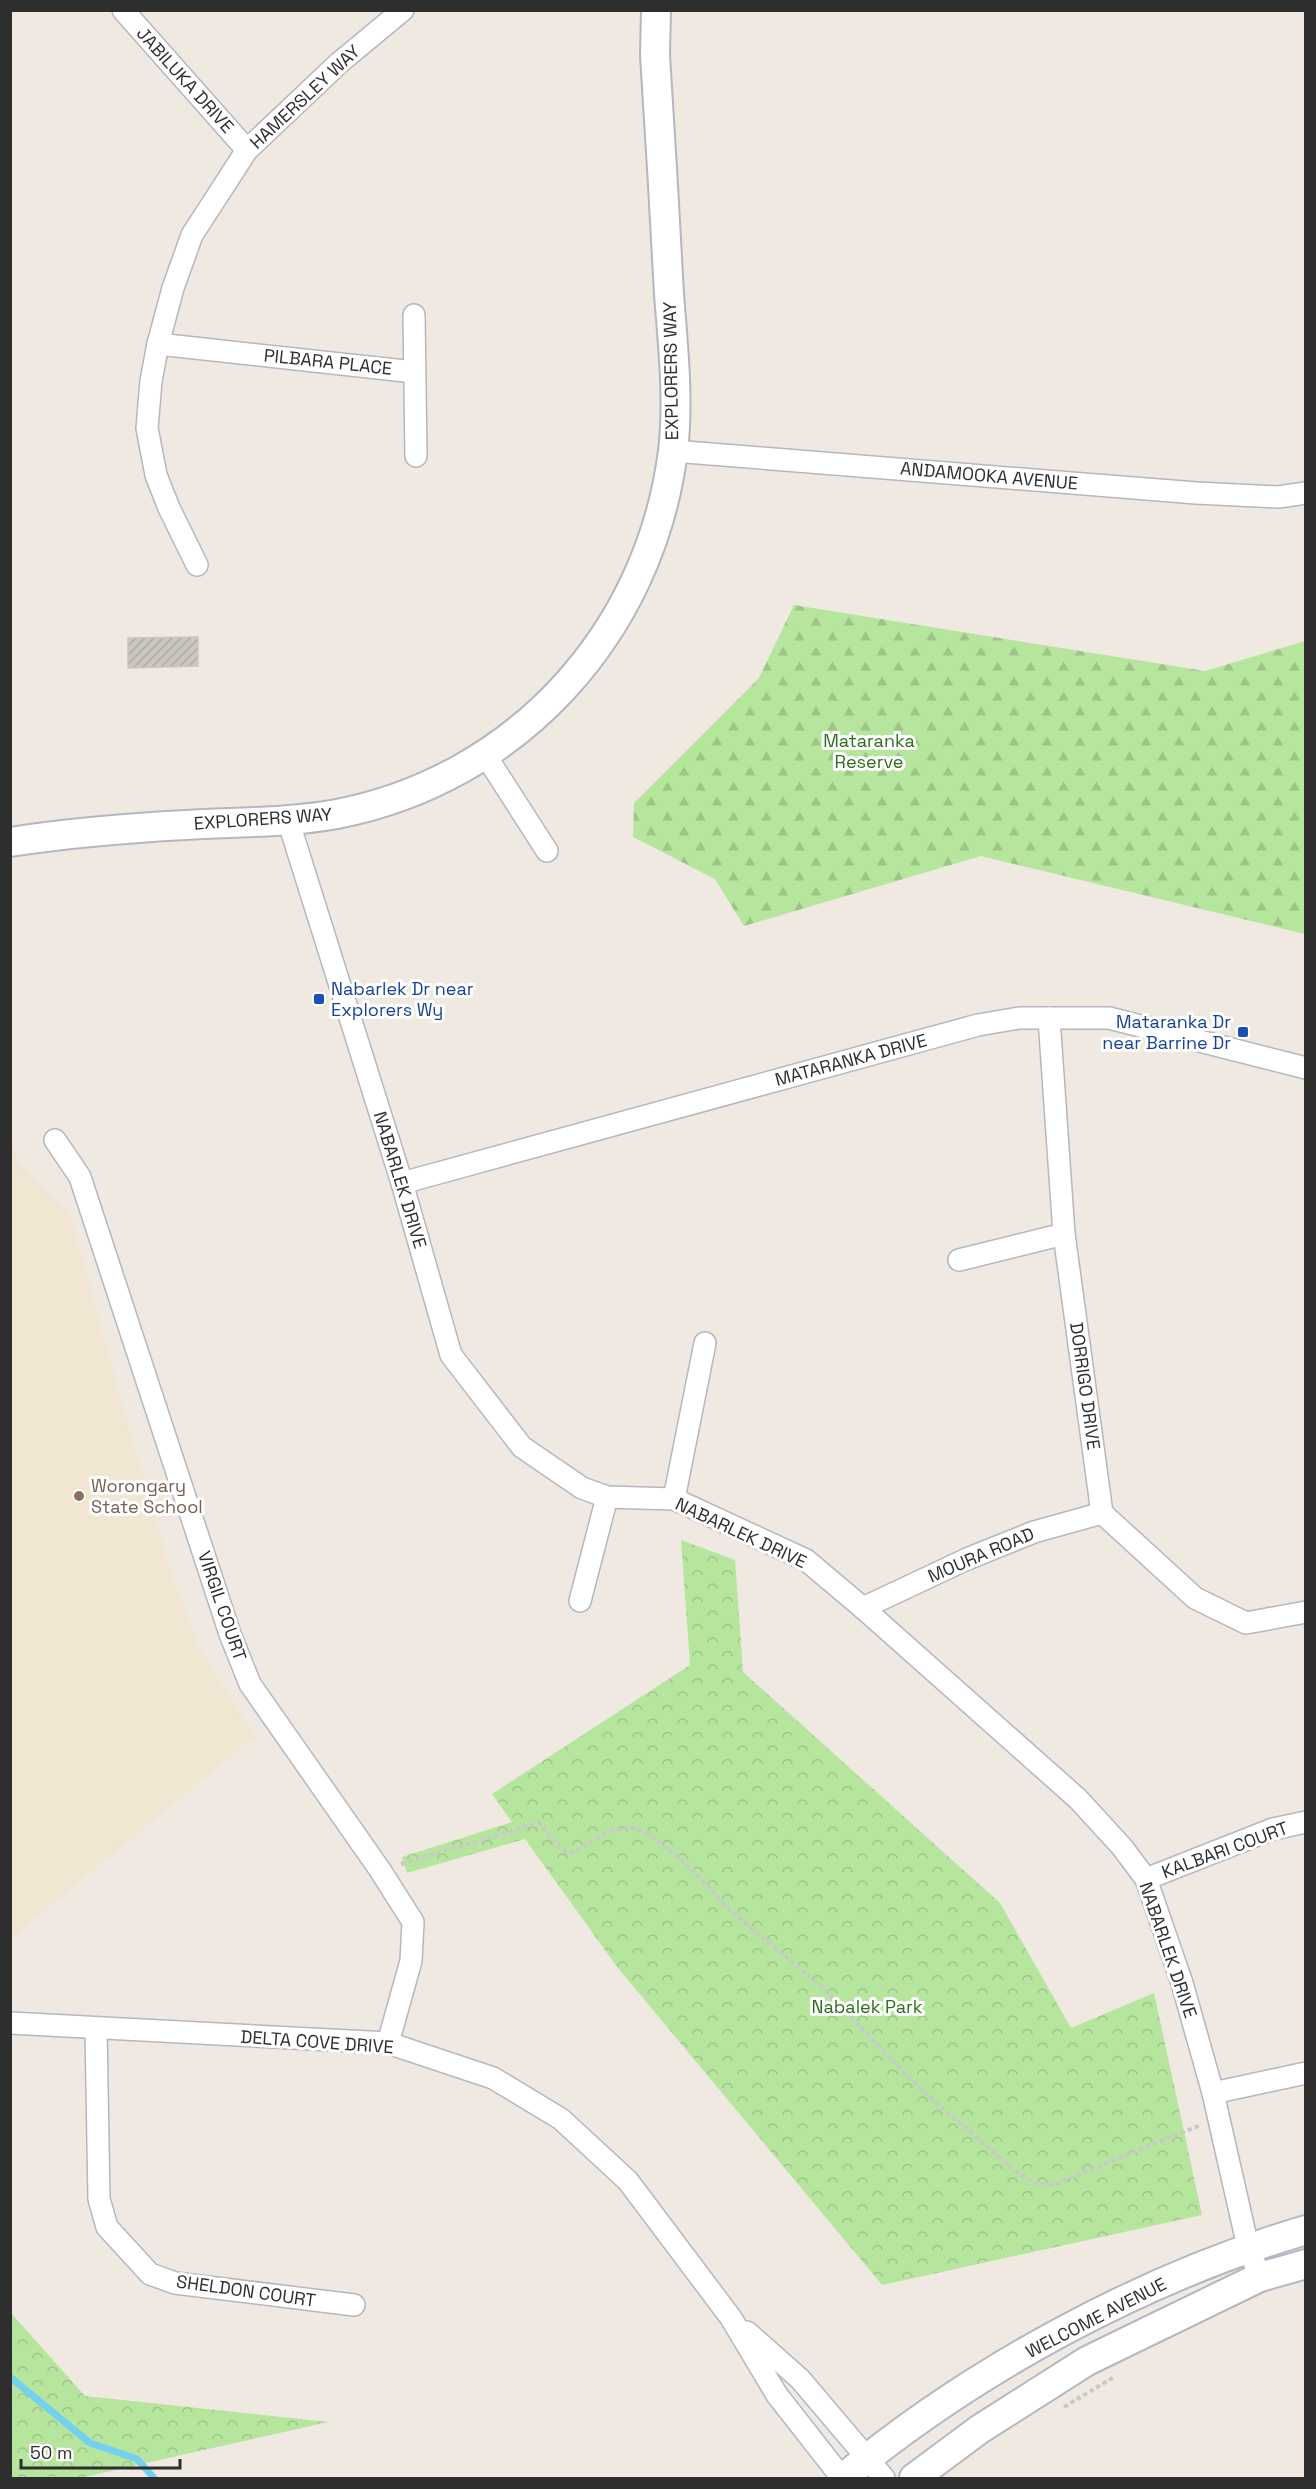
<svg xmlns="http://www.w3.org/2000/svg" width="1316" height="2489" font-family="'Space Grotesk',sans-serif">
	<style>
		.education { fill: #f0e6d1 }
		.forest { fill: url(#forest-firs) }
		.park { fill: url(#park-crowns) }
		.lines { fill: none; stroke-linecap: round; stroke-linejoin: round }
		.stream { stroke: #75cff0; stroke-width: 7 }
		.building { fill: url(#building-hatch); stroke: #cbc5ba; stroke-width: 1.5 }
		.street-casing { stroke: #b4b7c1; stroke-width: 24 }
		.secondary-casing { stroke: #b4b7c1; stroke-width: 32 }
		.path { stroke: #c9c9c9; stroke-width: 4; stroke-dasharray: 4.5 3; stroke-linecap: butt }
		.street { stroke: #fff; stroke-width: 21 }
		.secondary { stroke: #fff; stroke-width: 28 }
		.transit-dot { fill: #1a4fb4; stroke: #fff; stroke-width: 2 }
		.education-dot { fill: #8d6e63; stroke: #fff; stroke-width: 2 }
		.labels { text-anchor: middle; stroke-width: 6; stroke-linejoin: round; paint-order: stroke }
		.street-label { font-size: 18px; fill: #2e2e2e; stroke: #fff }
		.park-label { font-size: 18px; fill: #2c6e1b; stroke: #fff }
		.transit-label { font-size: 18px; fill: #164399; stroke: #fff; text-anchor: start }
		.education-label { font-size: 18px; fill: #785e54; stroke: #fff; text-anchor: start }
	</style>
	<defs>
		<pattern id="forest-firs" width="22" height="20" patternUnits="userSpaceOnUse" patternTransform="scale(1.5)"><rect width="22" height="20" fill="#b6e59e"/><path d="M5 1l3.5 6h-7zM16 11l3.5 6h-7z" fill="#9dc588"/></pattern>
		<pattern id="park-crowns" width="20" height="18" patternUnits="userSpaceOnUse" patternTransform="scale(1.5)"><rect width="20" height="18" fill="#b6e59e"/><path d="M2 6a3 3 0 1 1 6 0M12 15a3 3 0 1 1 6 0" fill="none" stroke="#9dc588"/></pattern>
		<pattern id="building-hatch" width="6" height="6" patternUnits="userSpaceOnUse" patternTransform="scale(1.5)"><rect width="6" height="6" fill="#cbc7bf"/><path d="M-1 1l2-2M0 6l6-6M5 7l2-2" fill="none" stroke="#afaba4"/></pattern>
	</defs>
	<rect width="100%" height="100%" fill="#efe9e1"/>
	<!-- education -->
	<polygon class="education" points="10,1126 16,1160 71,1217 125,1415 172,1576 200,1650 255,1736 11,1938"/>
	<!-- forest -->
	<polygon class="forest" points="794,605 1205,671 1305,641 1305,934 981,856 744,926 715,879 633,837 634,803 759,678"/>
	<!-- park -->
	<g class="park">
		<polygon points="681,1540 735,1560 743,1672 1000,1903 1071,2028 1154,1993 1202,2215 882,2285 618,1968 525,1839 407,1873 402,1857 512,1822 492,1794 690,1665"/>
		<polygon points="11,2313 85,2396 328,2422 80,2478 11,2478"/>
	</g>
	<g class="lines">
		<!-- stream -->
		<polyline class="stream" points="10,2377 90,2443 137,2459 154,2478"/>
	</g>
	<!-- building -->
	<polygon class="building" points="198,637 198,666 128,668 128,638"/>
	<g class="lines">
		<!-- street casing -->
		<g class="street-casing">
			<g id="street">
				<polyline points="123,10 247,150"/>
				<polyline points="414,315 416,456"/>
				<polyline points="158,344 414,372"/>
				<polyline points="673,451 1196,493 1278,497 1306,493"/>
				<polyline points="197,565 169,508 156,475 147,428 151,381 158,344 173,288 192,235 247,150 339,63 403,10"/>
				<polyline points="486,756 547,851"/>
				<polyline points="288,820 402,1183 451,1355 522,1447 582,1488 607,1497 674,1499 806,1560 863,1608 1078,1799 1122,1847 1146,1879 1182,1983 1213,2093 1248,2247 1260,2277"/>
				<polyline points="1049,1018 1064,1234 1102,1513 1195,1598 1246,1623 1306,1612"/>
				<polyline points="55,1140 80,1177 230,1634 250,1684 380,1870 413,1922 411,1961 388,2043"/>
				<polyline points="402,1183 978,1025 1019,1018 1109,1018 1306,1068"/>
				<polyline points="959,1260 1064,1234"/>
				<polyline points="674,1499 705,1343"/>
				<polyline points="580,1601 607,1497"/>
				<polyline points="863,1608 967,1559 1034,1532 1102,1513"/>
				<polyline points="1146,1879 1273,1829 1306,1822"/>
				<polyline points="10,2023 388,2043 493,2078 561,2119 628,2181 731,2318 777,2395 842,2478"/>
				<polyline points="96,2029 99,2199 107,2227 150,2274 175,2283 354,2305"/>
				<polyline points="1213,2093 1306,2073"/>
				<polyline points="747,2332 800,2379 884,2478"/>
			</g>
		</g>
		<!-- secondary casing -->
		<g class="secondary-casing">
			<g id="secondary">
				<path d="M 10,842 C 69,833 127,828 186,825 C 236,822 287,823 337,814 C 517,779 650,633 673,451 C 679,400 673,346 669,294 C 665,214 660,135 655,55 L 656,10"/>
				<path d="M 843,2478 C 973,2370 1143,2278 1306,2230"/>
				<polyline points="914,2478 980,2429 1087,2361 1260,2277 1306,2264"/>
			</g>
		</g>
		<!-- path -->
		<g class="path">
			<polyline points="401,1864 539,1823 562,1850 573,1853 608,1832 630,1827 648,1833 690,1867 726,1907 821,1986 917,2086 1019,2174 1036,2184 1052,2185 1201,2125"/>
			<polyline points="1064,2407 1114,2377"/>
		</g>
		<!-- street -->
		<use href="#street" class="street"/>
		<!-- secondary -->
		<use href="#secondary" class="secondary"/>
	</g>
	<!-- markers -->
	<g class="transit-dot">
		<rect x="313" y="993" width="12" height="12" rx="3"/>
		<rect x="1237" y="1026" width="12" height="12" rx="3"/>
	</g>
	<circle class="education-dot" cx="79" cy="1496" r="6"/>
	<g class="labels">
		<!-- street labels -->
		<g class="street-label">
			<text transform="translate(185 80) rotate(48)" y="6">JABILUKA DRIVE</text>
			<text transform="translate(305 97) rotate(-43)" y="6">HAMERSLEY WAY</text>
			<text transform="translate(328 362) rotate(6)" y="6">PILBARA PLACE</text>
			<text transform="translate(671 371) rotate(-91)" y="6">EXPLORERS WAY</text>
			<text transform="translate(989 476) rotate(5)" y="6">ANDAMOOKA AVENUE</text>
			<text transform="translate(263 819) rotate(-4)" y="6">EXPLORERS WAY</text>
			<text transform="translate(851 1060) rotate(-15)" y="6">MATARANKA DRIVE</text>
			<text transform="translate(400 1180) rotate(73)" y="6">NABARLEK DRIVE</text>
			<text transform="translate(1085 1386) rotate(82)" y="6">DORRIGO DRIVE</text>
			<text transform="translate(741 1533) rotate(25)" y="6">NABARLEK DRIVE</text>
			<text transform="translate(981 1555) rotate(-23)" y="6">MOURA ROAD</text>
			<text transform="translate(222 1606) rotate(71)" y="6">VIRGIL COURT</text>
			<text transform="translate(1225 1850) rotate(-20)" y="6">KALBARI COURT</text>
			<text transform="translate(1168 1950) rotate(71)" y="6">NABARLEK DRIVE</text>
			<text transform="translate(317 2042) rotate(4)" y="6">DELTA COVE DRIVE</text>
			<text transform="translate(246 2291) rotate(8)" y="6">SHELDON COURT</text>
			<text transform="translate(1096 2318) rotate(-27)" y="6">WELCOME AVENUE</text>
		</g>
		<!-- park labels -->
		<g class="park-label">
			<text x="869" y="747">Mataranka<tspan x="869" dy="21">Reserve</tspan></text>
			<text x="867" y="2013">Nabalek Park</text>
		</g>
		<!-- transit labels -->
		<g class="transit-label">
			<text x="331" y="995">Nabarlek Dr near<tspan x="331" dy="21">Explorers Wy</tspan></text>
			<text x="1231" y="1028" text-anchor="end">Mataranka Dr<tspan x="1231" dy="21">near Barrine Dr</tspan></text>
		</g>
		<!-- education labels -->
		<g class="education-label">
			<text x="91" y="1492">Worongary<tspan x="91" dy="21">State School</tspan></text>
		</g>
	</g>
	<!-- border -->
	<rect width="1316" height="2489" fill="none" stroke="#2e2e2e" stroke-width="24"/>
	<!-- scale -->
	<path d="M21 2459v9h159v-9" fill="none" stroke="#2e2e2e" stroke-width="3"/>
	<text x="30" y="2459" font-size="18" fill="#2e2e2e" stroke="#ffffff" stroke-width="4.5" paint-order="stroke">50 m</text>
</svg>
